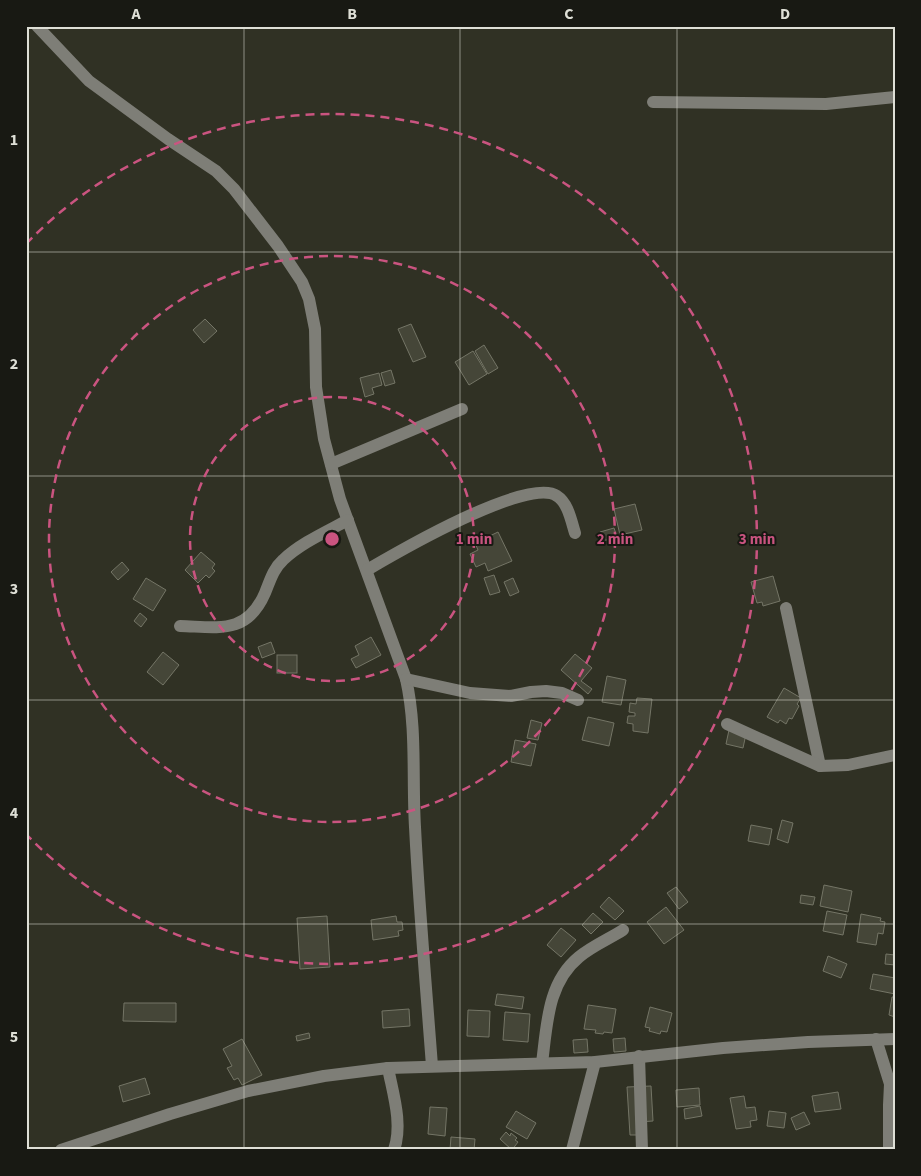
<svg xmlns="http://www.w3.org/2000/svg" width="921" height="1176" font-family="'Source Sans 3',sans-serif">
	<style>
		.building { fill: #454638; stroke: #747566 }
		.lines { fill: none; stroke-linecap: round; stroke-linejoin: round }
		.minor { stroke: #7e7e77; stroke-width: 12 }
		.grid { fill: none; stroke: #dedfd6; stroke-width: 1; stroke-opacity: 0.55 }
		.ring { fill: none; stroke: #ca5480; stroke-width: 2.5; stroke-dasharray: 9 6 }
		.centre { fill: #ca5480; stroke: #181913; stroke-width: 2.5 }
		.ring-label { font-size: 15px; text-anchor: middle; font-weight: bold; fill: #ca5480; stroke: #181913; stroke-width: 4; stroke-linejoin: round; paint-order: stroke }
		.neatline { fill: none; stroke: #dedfd6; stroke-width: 2 }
		.grid-label { font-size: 16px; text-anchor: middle; font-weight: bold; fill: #dedfd6 }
	</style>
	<rect width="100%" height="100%" fill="#303124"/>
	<!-- building -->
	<g class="building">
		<polygon points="205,319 217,331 204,343 193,330"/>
		<polygon points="411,324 426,357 413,362 398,329"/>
		<polygon points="484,345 498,368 488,374 475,351"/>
		<polygon points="473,351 487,374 469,385 455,362"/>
		<polygon points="391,370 395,383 385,386 381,373"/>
		<polygon points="379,373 382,385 372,388 374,394 365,397 360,378"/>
		<polygon points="635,504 642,530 620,535 614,509"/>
		<polygon points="614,528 617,537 603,541 600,532"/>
		<polygon points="498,532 512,561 488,571 485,563 476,567 470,554 478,550 475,543"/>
		<polygon points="201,552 215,564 212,568 215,571 209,578 206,575 198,583 185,570"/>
		<polygon points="122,562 129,570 118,580 111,572"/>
		<polygon points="494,575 500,592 490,595 484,578"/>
		<polygon points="773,576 780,601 763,606 762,602 757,603 751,582"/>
		<polygon points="146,578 166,590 153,611 133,599"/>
		<polygon points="513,578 519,592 510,596 504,582"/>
		<polygon points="140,613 147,619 141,627 134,621"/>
		<polygon points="371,637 381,655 356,668 351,659 359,655 355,646"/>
		<polygon points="271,642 275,653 262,658 258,647"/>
		<polygon points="163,652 179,665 163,685 147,672"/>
		<polygon points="575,654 592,668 581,681 592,689 588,694 561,670"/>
		<rect x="277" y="655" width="20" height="18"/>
		<polygon points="607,676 626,680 621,705 602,702"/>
		<polygon points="784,688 801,698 797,704 799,706 792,719 789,718 786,724 780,720 778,723 767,717"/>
		<polygon points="637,698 652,699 648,733 633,731 633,724 627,723 628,716 635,716 635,713 629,712 630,703 636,704"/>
		<polygon points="588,717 614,723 609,746 582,740"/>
		<polygon points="531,720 542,723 538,740 527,738"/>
		<polygon points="729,730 746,734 743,748 726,744"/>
		<polygon points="515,740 536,744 531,766 511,762"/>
		<polygon points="782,820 793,823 788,843 777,839"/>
		<polygon points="751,825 772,829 769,845 748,841"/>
		<polygon points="824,885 852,891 848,912 820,906"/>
		<polygon points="676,887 688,902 679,909 667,893"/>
		<polygon points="801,895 815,897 813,905 800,903"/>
		<polygon points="609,897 624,911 615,920 600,907"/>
		<polygon points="666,907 684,930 664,944 647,922"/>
		<polygon points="827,911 847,915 843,935 823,931"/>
		<polygon points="593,913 603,922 591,934 582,925"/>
		<polygon points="861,914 881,918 880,921 885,922 883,934 878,933 876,945 857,942"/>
		<polygon points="327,916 330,967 300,969 297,918"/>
		<polygon points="396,916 397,922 402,922 403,930 398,931 399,936 373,940 371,920"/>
		<polygon points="561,928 576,940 561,957 547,945"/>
		<polygon points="886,954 895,955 895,965 885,964"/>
		<polygon points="828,956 847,964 841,978 823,971"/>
		<polygon points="873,974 895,978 895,994 870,989"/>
		<polygon points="497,994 524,997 522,1009 495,1005"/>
		<polygon points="892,997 895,997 895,1017 889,1015"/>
		<polygon points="124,1003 176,1003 176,1022 123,1021"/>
		<polygon points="588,1005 616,1009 612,1033 604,1032 603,1034 595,1033 596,1030 584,1029"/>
		<polygon points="650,1007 672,1013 667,1032 661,1031 660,1034 649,1031 650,1028 645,1027"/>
		<polygon points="409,1009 410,1026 383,1028 382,1011"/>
		<polygon points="468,1010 490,1011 489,1037 467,1036"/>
		<polygon points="505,1012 530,1014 528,1042 503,1040"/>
		<polygon points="309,1033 310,1038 297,1041 296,1036"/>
		<polygon points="625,1038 626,1051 614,1052 613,1039"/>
		<polygon points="242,1039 262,1075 242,1085 238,1078 234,1080 227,1068 232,1066 223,1049"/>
		<polygon points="587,1039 588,1052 574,1053 573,1040"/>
		<polygon points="145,1078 150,1094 123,1102 119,1086"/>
		<polygon points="651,1086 653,1121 638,1122 638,1135 630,1135 627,1087"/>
		<polygon points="699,1088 700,1105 677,1107 676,1090"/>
		<polygon points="838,1092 841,1109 815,1112 812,1096"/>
		<polygon points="744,1096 746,1108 755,1107 757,1120 750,1121 751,1127 736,1129 730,1098"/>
		<polygon points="700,1106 702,1116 685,1119 684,1109"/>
		<polygon points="430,1107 447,1108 445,1136 428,1134"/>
		<polygon points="516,1111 536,1123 527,1139 506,1127"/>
		<polygon points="769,1111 786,1113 784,1128 767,1126"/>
		<polygon points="804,1112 810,1124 796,1130 791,1118"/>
		<polygon points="506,1132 510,1136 511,1133 517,1138 515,1140 518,1142 512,1150 500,1139"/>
		<polygon points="451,1137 475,1139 474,1150 450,1150"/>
	</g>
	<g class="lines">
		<!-- minor -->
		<g class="minor">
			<path d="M 37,26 L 89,81 L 168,139 L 216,171 L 234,189 L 278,246 L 302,282 L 309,299 L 315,329 L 316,387 L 324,439 L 340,499 L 406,679 C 417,728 412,777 415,827 C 419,906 426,986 432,1066"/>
			<polyline points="653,102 826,104 895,97"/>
			<polyline points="331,464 462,409"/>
			<path d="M 367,570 C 396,553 528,476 557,496 C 568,503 571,520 575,533"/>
			<polyline points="786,608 820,766"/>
			<path d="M 180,626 C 218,627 247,635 265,593 C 270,581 273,569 283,560 C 301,543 326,532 348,520"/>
			<polyline points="406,679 470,693 511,696 531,692 546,691 562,693 578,700"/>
			<polyline points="727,724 820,766 848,765 895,755"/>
			<polyline points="876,1039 890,1084 889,1105 889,1150"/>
			<polyline points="639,1056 642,1150"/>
			<path d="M 542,1063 C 547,1026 547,983 579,957 C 592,946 609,939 623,930"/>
			<path d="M 388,1068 C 393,1094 403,1124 394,1150"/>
			<polyline points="61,1150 170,1114 248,1091 324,1076 388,1068 595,1062 723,1048 808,1042 895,1039"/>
			<polyline points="572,1150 595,1062"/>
		</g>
	</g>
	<!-- grid -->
	<path class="grid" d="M 244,26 L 244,1150M 460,26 L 460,1150M 677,26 L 677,1150M 26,252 L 895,252M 26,476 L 895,476M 26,700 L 895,700M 26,924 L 895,924"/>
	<!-- distance rings -->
	<g class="ring">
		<circle cx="332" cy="539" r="142"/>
		<circle cx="332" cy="539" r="283"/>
		<path d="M26 244A425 425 0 1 1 26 834"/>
	</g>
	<circle cx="332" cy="539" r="8" class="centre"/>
	<g class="ring-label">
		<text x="474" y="544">1 min</text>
		<text x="615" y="544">2 min</text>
		<text x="757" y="544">3 min</text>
	</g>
	<!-- border -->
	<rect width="921" height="1176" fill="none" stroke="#181913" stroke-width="55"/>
	<rect x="28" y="28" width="866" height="1120" class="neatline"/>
	<g class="grid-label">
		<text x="136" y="19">A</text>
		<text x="352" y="19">B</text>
		<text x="569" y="19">C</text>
		<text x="785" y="19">D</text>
		<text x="14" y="145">1</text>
		<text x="14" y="369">2</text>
		<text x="14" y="594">3</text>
		<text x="14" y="818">4</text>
		<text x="14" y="1042">5</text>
	</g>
</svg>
